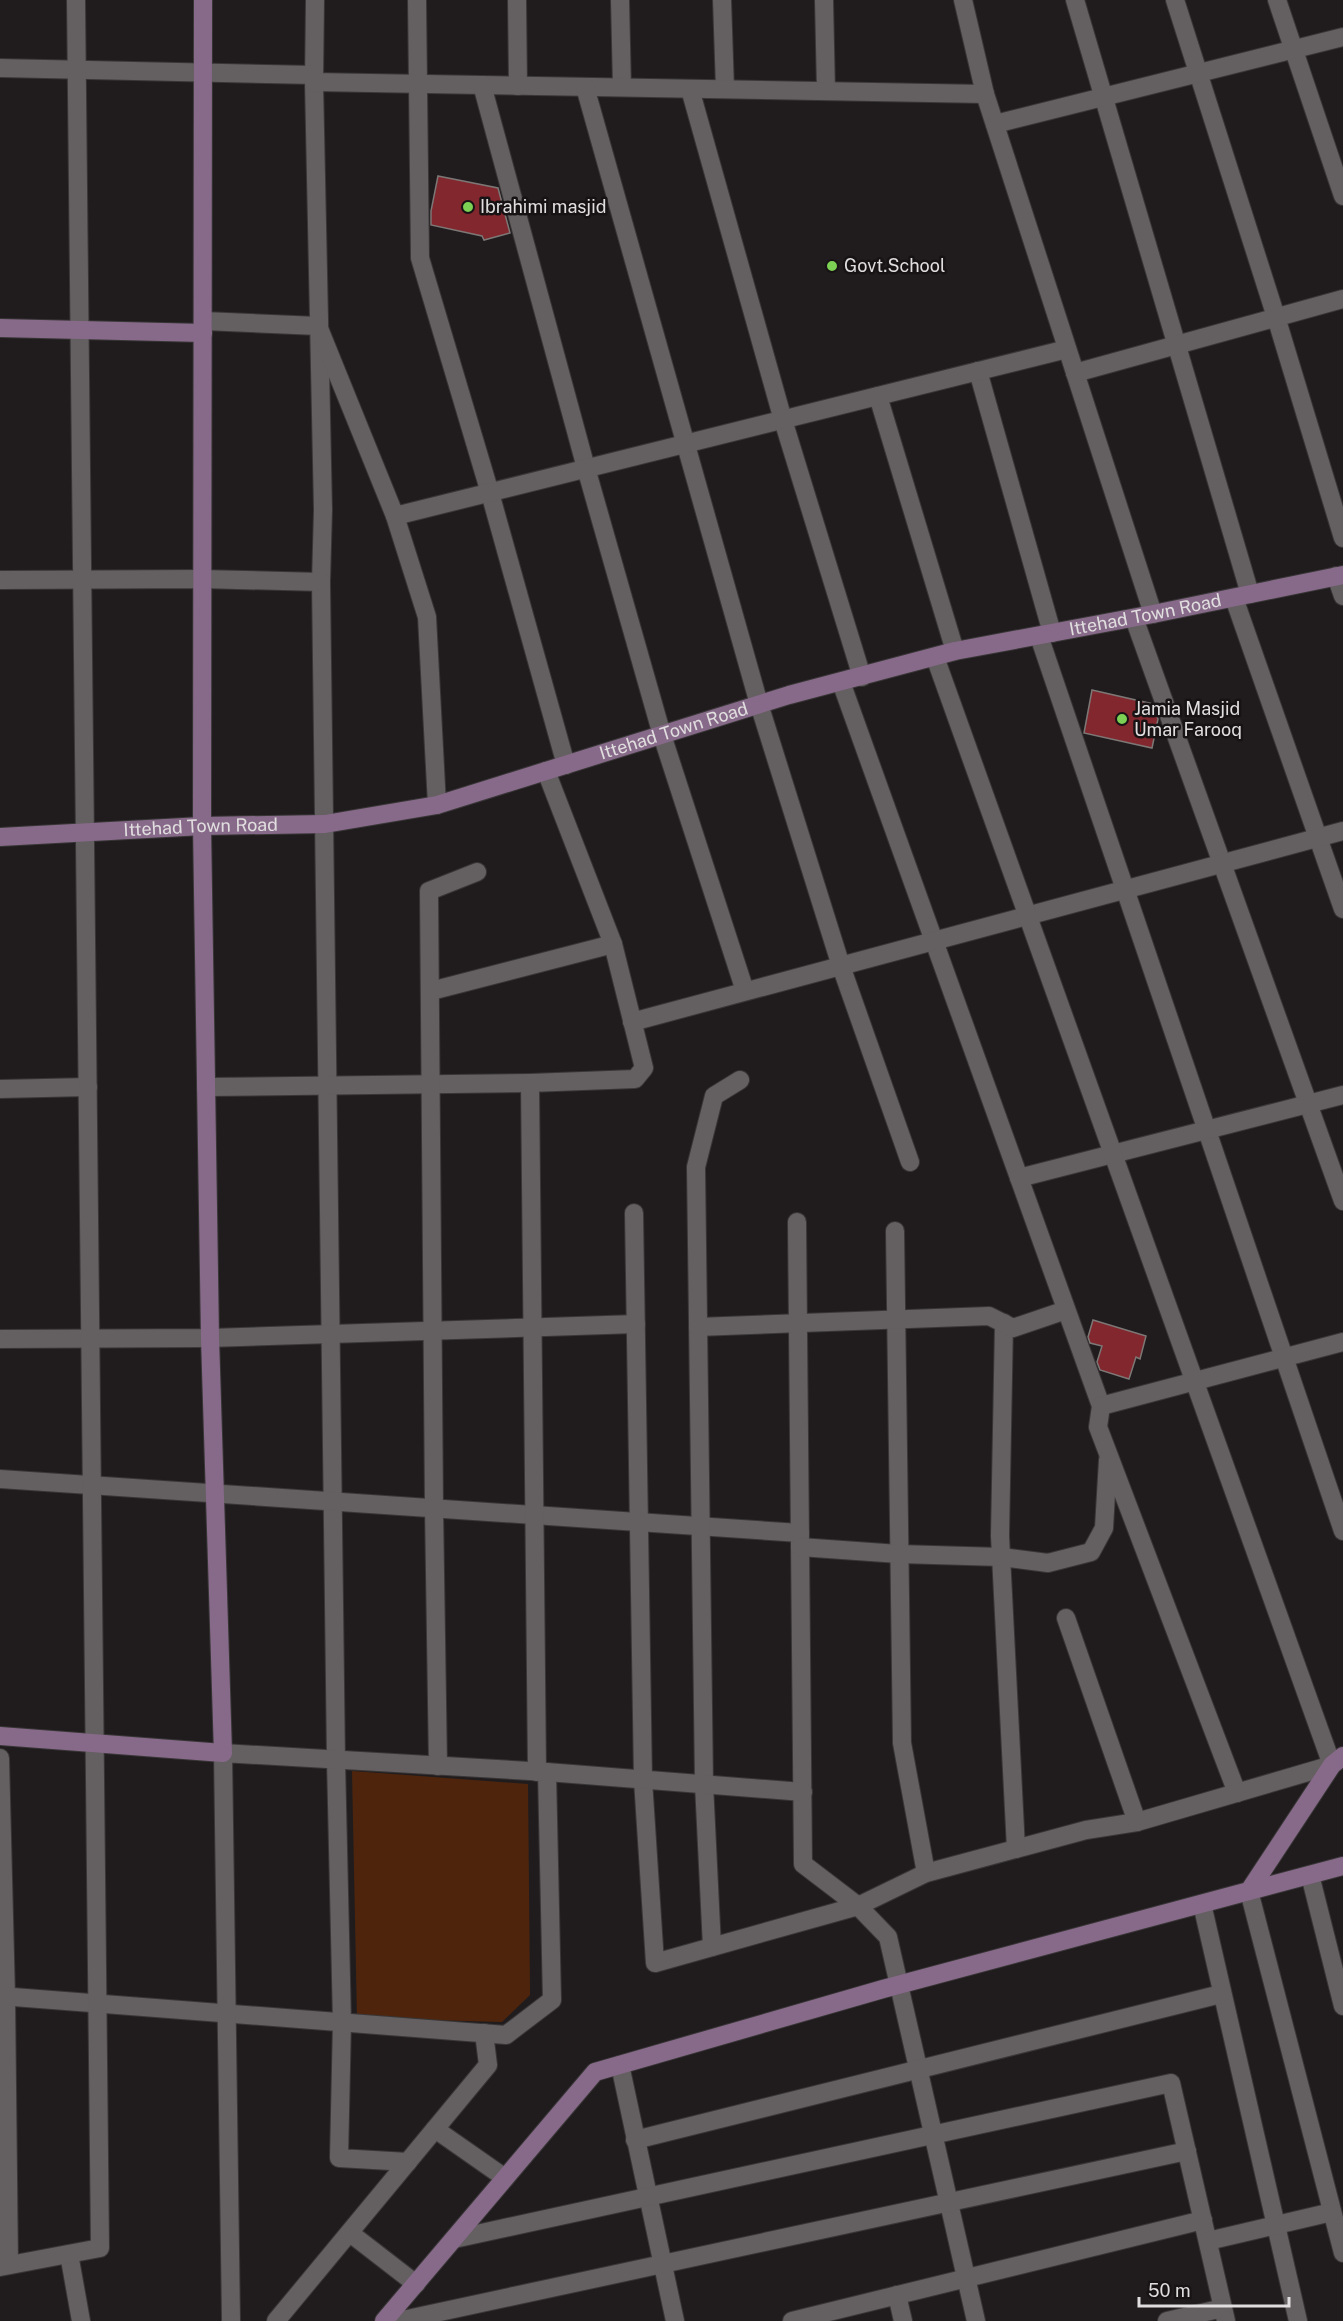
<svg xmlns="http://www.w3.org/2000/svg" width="1343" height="2321" font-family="'Public Sans',sans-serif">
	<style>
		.green { fill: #4e250c }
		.building { fill: #81272d; stroke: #7d7776; stroke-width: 1.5 }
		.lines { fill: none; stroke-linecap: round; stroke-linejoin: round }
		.street-casing { stroke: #393637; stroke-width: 20 }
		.secondary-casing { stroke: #393637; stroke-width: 20 }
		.street { stroke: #645f61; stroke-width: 18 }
		.secondary { stroke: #876a89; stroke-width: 18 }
		.poi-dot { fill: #7cd154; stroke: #171315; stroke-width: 2 }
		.labels { text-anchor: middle; stroke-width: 5; stroke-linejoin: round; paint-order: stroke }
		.poi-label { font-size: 18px; fill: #e1dedf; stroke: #171315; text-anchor: start }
		.street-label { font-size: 18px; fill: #e1dedf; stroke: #171315 }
	</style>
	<rect width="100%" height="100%" fill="#201c1e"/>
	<!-- green -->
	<polygon class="green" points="352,1771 528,1784 530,1995 502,2022 357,2018"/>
	<!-- building -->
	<g class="building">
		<polygon points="438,176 498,188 510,233 484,240 482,236 431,225 431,211"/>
		<polygon points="1092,690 1153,704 1158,719 1152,748 1084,733"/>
		<polygon points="1093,1320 1146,1336 1140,1359 1136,1357 1129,1379 1100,1370 1097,1362 1102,1346 1090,1343 1088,1337"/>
	</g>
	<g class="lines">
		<!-- street casing -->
		<g class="street-casing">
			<g id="street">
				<polyline points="315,0 314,82 323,510 321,582 336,1761 342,2022 339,2158 408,2162"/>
				<polyline points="417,0 420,258 490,493 566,765"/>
				<polyline points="517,0 518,86"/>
				<polyline points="620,0 622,87"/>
				<polyline points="722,0 725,89"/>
				<polyline points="824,0 826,91"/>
				<polyline points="963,0 985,94 1153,614"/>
				<polyline points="1075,0 1250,594"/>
				<polyline points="1175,0 1276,317 1343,538"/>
				<polyline points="1277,0 1343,196"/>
				<polyline points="0,68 314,75"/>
				<polyline points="314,82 985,94"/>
				<polyline points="482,85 586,468 662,735 745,991"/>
				<polyline points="585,87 759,704 841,966 910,1162"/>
				<polyline points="690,89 783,420 862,677"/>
				<polyline points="995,124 1343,37"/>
				<polyline points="204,321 318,326 395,516 427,617 437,805"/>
				<polyline points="978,371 1052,633"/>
				<polyline points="1075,373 1343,299"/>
				<polyline points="878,396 955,651"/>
				<polyline points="395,516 1067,349"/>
				<polyline points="1336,576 1343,596"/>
				<polyline points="0,580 201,579 321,582"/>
				<polyline points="1234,598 1343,909"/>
				<polyline points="1134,618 1343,1201"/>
				<polyline points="1039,636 1343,1531"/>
				<polyline points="841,682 1101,1406 1098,1427 1237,1793"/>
				<polyline points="431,991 613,944"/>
				<polyline points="632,1022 1343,831"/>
				<polyline points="206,1087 530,1083"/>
				<polyline points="0,1089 88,1087"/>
				<polyline points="1019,1178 1343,1095"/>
				<polyline points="634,1213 643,1780 655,1963 858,1906 926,1873 1086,1830 1137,1822 1332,1765 935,657"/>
				<polyline points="797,1222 803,1864 858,1906 888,1937 976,2321"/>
				<polyline points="895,1231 902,1743 926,1873"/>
				<polyline points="1004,1323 1000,1536 1016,1849"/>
				<polyline points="698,1327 989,1316 1013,1328 1066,1310"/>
				<polyline points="0,1339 210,1338 636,1324"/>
				<polyline points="1101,1406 1343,1342"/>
				<polyline points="0,1479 800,1533"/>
				<polyline points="800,1547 899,1554 1001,1557 1048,1563 1091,1552 1104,1528 1108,1460"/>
				<polyline points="1066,1618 1137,1822"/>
				<polyline points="0,1758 6,1996 9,2265"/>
				<polyline points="438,1766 434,1508 429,891 477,872"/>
				<polyline points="537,1772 530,1083 635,1079 644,1068 613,944 546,771"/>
				<polyline points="1310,1875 1343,2006"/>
				<polyline points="1249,1891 1343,2253"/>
				<polyline points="1202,1904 1298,2321"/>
				<polyline points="712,1947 704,1784 696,1167 714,1096 740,1080"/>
				<polyline points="0,1996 506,2035 552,2000 547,1772"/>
				<polyline points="620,2065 675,2321"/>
				<polyline points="435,2129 505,2178"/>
				<polyline points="635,2140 1221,1994"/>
				<polyline points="350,2233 416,2284"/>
				<polyline points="454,2239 1171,2083 1226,2321"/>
				<polyline points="1208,2241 1332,2212"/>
				<polyline points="69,2254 81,2321"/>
				<polyline points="0,2267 100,2248 76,0"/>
				<polyline points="897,2295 903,2321"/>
				<polyline points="231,2321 223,1753 547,1772 803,1792"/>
				<polyline points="276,2321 488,2065 484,2033"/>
				<polyline points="398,2321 1187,2151"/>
				<polyline points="792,2321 1203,2220"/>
				<polyline points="1167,2321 1223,2308"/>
			</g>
		</g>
		<!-- secondary casing -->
		<g class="secondary-casing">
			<g id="secondary">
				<polyline points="0,328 203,333"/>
				<path id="s1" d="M 0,837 L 202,826 L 325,824 L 437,805 L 789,695 L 955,651 L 1153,614 L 1343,575"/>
				<polyline points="0,1736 223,1753 210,1338 202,826 203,0"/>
				<polyline points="1249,1891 1343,1866"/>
				<polyline points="384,2321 595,2072 883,1989 1249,1891 1332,1765 1343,1756"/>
			</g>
		</g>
		<!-- street -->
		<use href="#street" class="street"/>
		<!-- secondary -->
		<use href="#secondary" class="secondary"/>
	</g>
	<!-- markers -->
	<g class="poi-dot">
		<circle cx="468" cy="207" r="6"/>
		<circle cx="832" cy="266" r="6"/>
		<circle cx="1122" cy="719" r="6"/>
	</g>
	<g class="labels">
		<!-- poi labels -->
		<g class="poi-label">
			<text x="480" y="213">Ibrahimi masjid</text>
			<text x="844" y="272">Govt.School</text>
			<text x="1134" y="715">Jamia Masjid<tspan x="1134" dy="21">Umar Farooq</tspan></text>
		</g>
		<!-- street labels -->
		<g class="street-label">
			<text dy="6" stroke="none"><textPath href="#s1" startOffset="1173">Ittehad Town Road</textPath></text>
			<text dy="6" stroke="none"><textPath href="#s1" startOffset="687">Ittehad Town Road</textPath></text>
			<text dy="6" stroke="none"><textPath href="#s1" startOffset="201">Ittehad Town Road</textPath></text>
		</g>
	</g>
	<!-- scale -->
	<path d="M1139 2297v9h150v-9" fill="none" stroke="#e1dedf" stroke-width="3"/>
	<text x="1148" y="2297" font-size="18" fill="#e1dedf" stroke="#171315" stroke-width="4.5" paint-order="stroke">50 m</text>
</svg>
